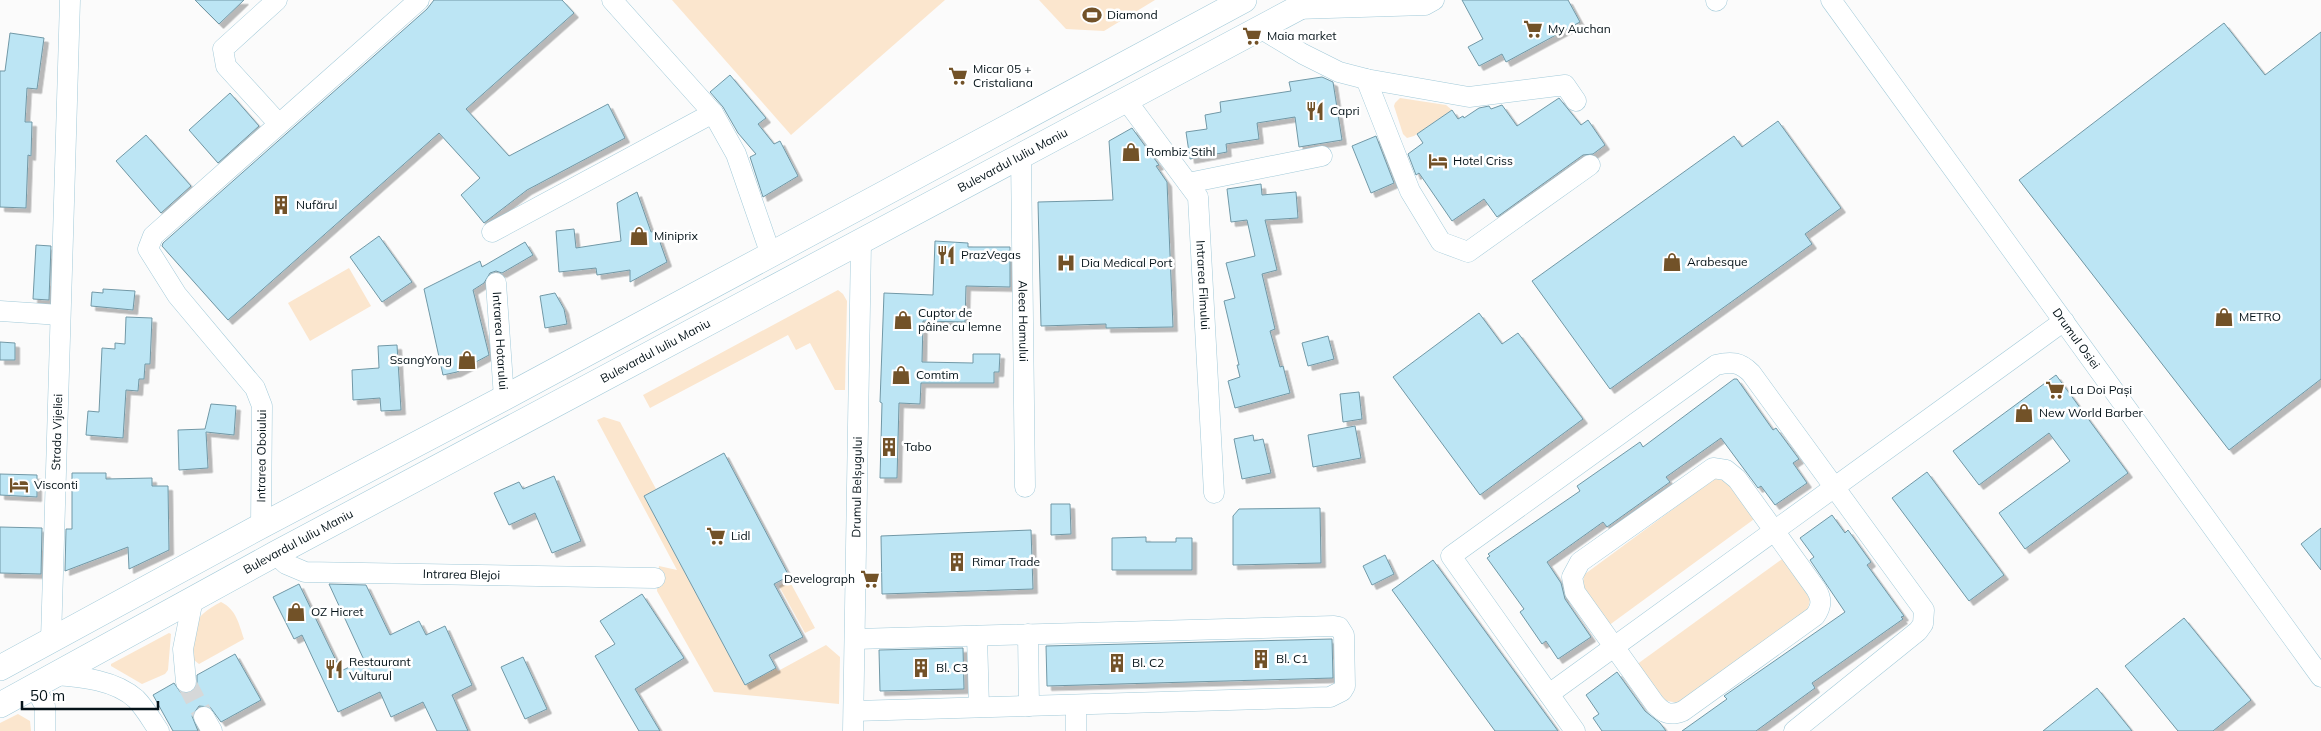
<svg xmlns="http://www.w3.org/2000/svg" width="2321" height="731" font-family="Mulish,sans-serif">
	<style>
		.green { fill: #fbe6ce }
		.building { fill: #bce5f4; stroke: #7198a6; filter: url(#shadow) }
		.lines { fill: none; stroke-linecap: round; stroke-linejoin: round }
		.minor-tunnel { stroke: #d6d8d9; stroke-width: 20; stroke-dasharray: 20 10; stroke-linecap: butt }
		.minor-casing { stroke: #a2cad9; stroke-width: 21 }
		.major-casing { stroke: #a2cad9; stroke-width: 26 }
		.minor { stroke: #fff; stroke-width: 20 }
		.major { stroke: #fff; stroke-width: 25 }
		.labels { text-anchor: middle; stroke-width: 5; stroke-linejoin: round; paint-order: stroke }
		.poi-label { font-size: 12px; fill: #051319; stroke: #fff; text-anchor: start }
		.street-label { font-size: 12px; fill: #051319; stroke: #fff }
	</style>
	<defs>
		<filter id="shadow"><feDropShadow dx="4.5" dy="4.5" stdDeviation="0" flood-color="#0004"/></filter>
	</defs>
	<rect width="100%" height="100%" fill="#fbfbfb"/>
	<!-- green -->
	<g class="green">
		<polygon points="672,0 945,0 791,135"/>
		<polygon points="1039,0 1155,0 1104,31 1066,29"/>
		<polygon points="1400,98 1446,105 1452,110 1414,136 1407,138 1403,134 1394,106 1395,103"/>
		<polygon points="349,268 371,306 310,341 288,303"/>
		<polygon points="838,290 843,294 847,301 845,390 835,390 810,343 796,350 788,335 650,408 643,395"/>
		<polygon points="604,417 620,422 656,489 644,496 745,685 776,668 778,671 826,645 840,657 839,704 714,692 657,591 659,566 677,570 597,420"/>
		<path d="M 1714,479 L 1725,480 L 1757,517 L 1608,626 C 1597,611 1577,593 1585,574 Z"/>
		<polygon points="1785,557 1810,599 1808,609 1678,703 1662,700 1636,665"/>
		<polygon points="789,580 815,628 805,633 779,586"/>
		<path d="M 221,602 C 236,609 239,624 244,639 L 199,664 L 194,660 C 190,629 192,617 221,602 Z"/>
		<polygon points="169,633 171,634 168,670 165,674 142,684 111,666 111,664"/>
		<polygon points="18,714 30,721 31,731 0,731 0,723"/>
	</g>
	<!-- building -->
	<g class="building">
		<polygon points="195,0 244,0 219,24"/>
		<polygon points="434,0 562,0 574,13 466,109 509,156 608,104 625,138 527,190 484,223 461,195 480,178 439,133 228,320 162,246 163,243 427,9"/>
		<polygon points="1462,0 1568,0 1580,22 1506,62 1502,54 1479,66 1468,47 1483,39"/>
		<polygon points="2224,23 2265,75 2321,32 2321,379 2229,450 2019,180"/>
		<polygon points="10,33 44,38 37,89 27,88 25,122 32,122 31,156 28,155 26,208 0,207 0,71 5,71"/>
		<polygon points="730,75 766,118 758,124 774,144 780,141 798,176 763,197 750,157 756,154 738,133 723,107 710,92"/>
		<polygon points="1322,77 1333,82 1342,140 1299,147 1295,117 1257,123 1259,139 1226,144 1227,152 1190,159 1186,132 1207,129 1205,115 1221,112 1220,102 1291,91 1289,82"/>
		<polygon points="230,93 259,126 218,163 189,130"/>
		<polygon points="1559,98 1581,125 1588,120 1605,145 1593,154 1583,155 1497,217 1484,199 1452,221 1419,173 1416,175 1408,154 1423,143 1417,134 1452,110 1458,119 1463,116 1464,118 1479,108 1489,106 1491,109 1502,105 1517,126"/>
		<polygon points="1778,121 1841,208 1805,234 1812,244 1610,389 1532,281 1734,136 1742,147"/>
		<polygon points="1132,128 1159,165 1156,166 1167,182 1173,327 1106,328 1106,324 1041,326 1038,202 1113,200 1109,141"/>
		<polygon points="146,135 191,186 161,213 116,161"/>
		<polygon points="1376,136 1394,183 1371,193 1352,146"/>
		<polygon points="1261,184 1262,195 1296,192 1298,218 1265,220 1277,270 1262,274 1275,329 1270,331 1280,367 1283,366 1290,393 1235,408 1228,381 1240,377 1237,365 1239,365 1224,301 1235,298 1226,263 1255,256 1247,220 1231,222 1227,189"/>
		<polygon points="637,192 651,232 656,231 667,262 630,282 630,270 597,275 596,268 559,272 556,231 574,229 576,248 621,241 617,203"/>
		<polygon points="379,236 412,282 382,302 350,257"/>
		<polygon points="935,241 968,243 968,247 1010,247 1010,287 966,286 965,322 923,321 922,362 973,363 973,354 1000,354 999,372 994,372 994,383 921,383 920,404 899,403 897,478 880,478 882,403 880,402 884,293 933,295"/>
		<polygon points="525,242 533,255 502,273 496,271 490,273 484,283 473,290 489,355 457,372 443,375 424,289 480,261 482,267"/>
		<polygon points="36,245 51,246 49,300 33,299"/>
		<polygon points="103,289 135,291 133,310 91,306 92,292 103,293"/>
		<polygon points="555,293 564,309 567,324 545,328 540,296"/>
		<polygon points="1479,313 1502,344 1518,333 1583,419 1480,495 1393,377"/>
		<polygon points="126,317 152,318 150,364 145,364 144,379 139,379 138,391 126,390 123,438 86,435 88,411 99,412 102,348 115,349 115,343 125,344"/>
		<polygon points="1328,336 1334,359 1308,366 1302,343"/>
		<polygon points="0,342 15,343 15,360 0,360"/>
		<polygon points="397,345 401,410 381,411 380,398 353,400 352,370 379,368 378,346"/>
		<polygon points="2056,375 2128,473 2025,549 1999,513 2070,461 2049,433 1979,485 1953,451"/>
		<polygon points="1734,379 1737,379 1773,430 1776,428 1799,459 1793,463 1807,483 1775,505 1761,486 1758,488 1721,438 1666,477 1670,482 1607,527 1603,522 1547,562 1561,583 1565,599 1591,637 1558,659 1546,641 1542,644 1520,612 1524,609 1487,558 1490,556 1488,554 1580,491 1577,486 1640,442 1643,447"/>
		<polygon points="1359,392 1362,419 1343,422 1340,394"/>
		<polygon points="211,404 236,406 234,435 206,432 208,468 179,470 178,430 205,429"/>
		<polygon points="1355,426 1361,458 1313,467 1308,435"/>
		<polygon points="1253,435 1254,441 1263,439 1271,473 1242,479 1234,439"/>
		<polygon points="724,453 789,576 774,584 803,637 769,655 776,668 745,685 644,496"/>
		<polygon points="1927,472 2004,575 1969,601 1892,498"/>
		<polygon points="72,473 106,473 106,479 152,478 152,486 168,486 169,550 129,569 128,547 65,571 66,529 72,529"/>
		<polygon points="0,474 37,475 37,497 0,495"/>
		<polygon points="554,476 581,541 552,553 535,513 509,525 494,493 519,482 523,489"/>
		<polygon points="1051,504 1070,504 1071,534 1051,535"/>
		<polygon points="1320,508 1321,563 1233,565 1233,516 1239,509"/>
		<polygon points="1832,515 1845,533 1848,530 1871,562 1867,565 1904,616 1901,617 1903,619 1812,683 1815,688 1756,731 1682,731 1727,699 1724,696 1845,612 1810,560 1814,557 1800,538"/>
		<polygon points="0,527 42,528 41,574 0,573"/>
		<polygon points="2321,528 2321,570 2301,544"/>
		<polygon points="1031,530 1033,589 882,594 881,536"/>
		<polygon points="1146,537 1146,542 1176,542 1176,538 1192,538 1192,570 1112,570 1112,538"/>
		<polygon points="1385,555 1394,574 1372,585 1363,566"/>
		<polygon points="1433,560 1558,731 1495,731 1392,590"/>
		<polygon points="299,584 341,671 364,660 329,584 366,585 390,635 419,621 426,635 445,626 472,685 452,695 468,731 437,731 423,702 391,717 380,692 338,712 302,635 294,639 273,597"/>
		<polygon points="642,594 684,658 635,689 660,731 639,731 595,656 615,644 600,621"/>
		<polygon points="2184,618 2251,700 2213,731 2178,731 2125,666"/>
		<polygon points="1332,639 1333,678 1047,686 1046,646"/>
		<polygon points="963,648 964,689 880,691 879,650"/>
		<polygon points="235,654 261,700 221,722 210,707 199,706 192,716 198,731 173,731 153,695 174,683 181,693 192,692 197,687 197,675"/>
		<polygon points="523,657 547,709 525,719 501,667"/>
		<polygon points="1617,672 1645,711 1660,723 1666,731 1602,731 1593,718 1599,714 1586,695"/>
		<polygon points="2097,688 2132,731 2043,731"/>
	</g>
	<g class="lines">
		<!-- minor-tunnel -->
		<polyline class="minor-tunnel" points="186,682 204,717"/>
		<!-- minor casing -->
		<g class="minor-casing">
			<g id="minor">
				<polyline points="277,0 223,49 226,66 278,123"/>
				<polyline points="612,0 713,113 736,154 771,255"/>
				<path id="s1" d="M 1831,0 L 2321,677"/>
				<polyline points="1716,1 1717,0"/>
				<polyline points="1296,9 1425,5 1434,0"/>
				<polyline points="1260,28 1303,54 1339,72 1366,79 1469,97 1565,85 1576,101"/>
				<polyline points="1366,79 1410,191 1441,242 1468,252 1590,165"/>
				<path id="s2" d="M 1126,100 L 1198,197 L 1214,493"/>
				<path id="s3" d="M 1021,156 L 1025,487"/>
				<polyline points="1188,183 1322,156"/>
				<polyline points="492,232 713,113"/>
				<path id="s4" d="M 496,283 L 504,398"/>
				<polyline points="0,311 60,315"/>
				<path d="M 1713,468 L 1726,470 L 1737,479 L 1816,589 C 1822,599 1822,606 1815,616 L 1683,711 C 1671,716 1664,714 1655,704 L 1575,592 L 1572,577 L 1580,562 Z"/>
				<path id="s5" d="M 261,526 L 262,406 L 255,388 L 177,295 L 148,249 L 153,236 L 419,0"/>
				<path id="s6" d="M 275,554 L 286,564 L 305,572 L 655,578"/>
				<polyline points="1028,634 1029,706"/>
				<polyline points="977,636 979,707"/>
				<path id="s7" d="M 51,640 L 70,0"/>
				<path d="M 55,675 C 82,677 115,680 136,699 C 145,708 152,721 159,731"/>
				<polyline points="186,682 183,649 193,599"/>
				<polyline points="34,686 45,706 45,731"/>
				<polyline points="1549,694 2064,321"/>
				<polyline points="854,711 1330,697 1342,691 1345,686 1344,635 1339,627 1334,626 855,639"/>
				<polyline points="204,717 212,731"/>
				<path id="s8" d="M 853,731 L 861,243"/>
				<polyline points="1076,731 1076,705"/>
				<path d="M 1575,731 L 1451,556 L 1716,365 C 1731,361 1740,362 1751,373 L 1924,610 L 1923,624 L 1918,631 L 1794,731"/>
			</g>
		</g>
		<!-- major casing -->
		<g class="major-casing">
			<g id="major">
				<polyline points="0,668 261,526 504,398 1244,0"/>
				<path id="s9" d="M 0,705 L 275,554 L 1313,0"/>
			</g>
		</g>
		<!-- minor -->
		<use href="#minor" class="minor"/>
		<!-- major -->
		<use href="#major" class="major"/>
	</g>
	<!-- icons -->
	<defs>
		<g id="stadium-bare" transform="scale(1.5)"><path d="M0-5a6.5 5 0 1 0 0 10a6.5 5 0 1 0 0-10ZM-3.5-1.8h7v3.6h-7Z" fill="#725228" stroke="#fff" stroke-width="2.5" paint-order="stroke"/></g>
		<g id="supermarket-bare" transform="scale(1.5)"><path d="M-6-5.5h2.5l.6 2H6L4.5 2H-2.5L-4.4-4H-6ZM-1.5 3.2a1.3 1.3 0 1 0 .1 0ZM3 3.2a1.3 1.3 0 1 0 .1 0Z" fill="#725228" stroke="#fff" stroke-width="2.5" paint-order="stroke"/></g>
		<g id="restaurant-bare" transform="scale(1.5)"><path d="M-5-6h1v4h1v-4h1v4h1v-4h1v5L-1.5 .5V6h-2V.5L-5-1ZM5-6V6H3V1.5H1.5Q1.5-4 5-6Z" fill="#725228" stroke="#fff" stroke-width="2.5" paint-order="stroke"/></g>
		<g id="shop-bare" transform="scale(1.5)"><path d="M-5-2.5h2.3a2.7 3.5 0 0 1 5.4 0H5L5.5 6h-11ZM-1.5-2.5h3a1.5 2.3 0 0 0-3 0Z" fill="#725228" stroke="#fff" stroke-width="2.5" paint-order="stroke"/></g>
		<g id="hotel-bare" transform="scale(1.5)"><path d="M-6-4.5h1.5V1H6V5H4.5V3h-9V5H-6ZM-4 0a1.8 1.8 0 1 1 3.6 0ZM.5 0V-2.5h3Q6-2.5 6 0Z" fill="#725228" stroke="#fff" stroke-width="2.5" paint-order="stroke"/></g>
		<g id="building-bare" transform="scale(1.5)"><path d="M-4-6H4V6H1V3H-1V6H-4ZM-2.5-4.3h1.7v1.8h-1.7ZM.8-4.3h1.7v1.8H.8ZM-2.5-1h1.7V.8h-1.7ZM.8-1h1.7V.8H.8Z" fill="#725228" stroke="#fff" stroke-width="2.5" paint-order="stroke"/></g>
		<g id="hospital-bare" transform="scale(1.5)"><path d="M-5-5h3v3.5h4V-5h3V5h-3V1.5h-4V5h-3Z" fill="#725228" stroke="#fff" stroke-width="2.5" paint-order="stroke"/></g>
	</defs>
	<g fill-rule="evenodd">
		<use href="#stadium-bare" x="1092" y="15"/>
		<use href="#supermarket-bare" x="1533" y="29"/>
		<use href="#supermarket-bare" x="1252" y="36"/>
		<use href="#supermarket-bare" x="958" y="76"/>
		<use href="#restaurant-bare" x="1315" y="111"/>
		<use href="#shop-bare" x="1131" y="152"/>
		<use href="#hotel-bare" x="1438" y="161"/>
		<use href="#building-bare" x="281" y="205"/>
		<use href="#shop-bare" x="639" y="236"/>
		<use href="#restaurant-bare" x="946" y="255"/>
		<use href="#shop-bare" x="1672" y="262"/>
		<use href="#hospital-bare" x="1066" y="263"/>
		<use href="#shop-bare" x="2224" y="317"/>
		<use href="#shop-bare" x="903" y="320"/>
		<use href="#shop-bare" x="467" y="360"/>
		<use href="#shop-bare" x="901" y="375"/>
		<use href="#supermarket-bare" x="2055" y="390"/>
		<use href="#shop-bare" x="2024" y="413"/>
		<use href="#building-bare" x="889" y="447"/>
		<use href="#hotel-bare" x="19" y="485"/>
		<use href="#supermarket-bare" x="716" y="536"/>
		<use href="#building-bare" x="957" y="562"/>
		<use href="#supermarket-bare" x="870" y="579"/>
		<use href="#shop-bare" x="296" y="612"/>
		<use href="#building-bare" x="1261" y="659"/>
		<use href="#building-bare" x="1117" y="663"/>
		<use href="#building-bare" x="921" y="668"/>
		<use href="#restaurant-bare" x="334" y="669"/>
	</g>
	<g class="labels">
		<!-- poi labels -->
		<g class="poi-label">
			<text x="1107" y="19">Diamond</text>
			<text x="1548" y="33">My Auchan</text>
			<text x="1267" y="40">Maia market</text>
			<text x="973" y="73">Micar 05 +<tspan x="973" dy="14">Cristaliana</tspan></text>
			<text x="1330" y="115">Capri</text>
			<text x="1146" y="156">Rombiz Stihl</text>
			<text x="1453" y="165">Hotel Criss</text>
			<text x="296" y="209">Nufărul</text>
			<text x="654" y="240">Miniprix</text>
			<text x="961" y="259">PrazVegas</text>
			<text x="1687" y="266">Arabesque</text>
			<text x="1081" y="267">Dia Medical Port</text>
			<text x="918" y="317">Cuptor de<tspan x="918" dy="14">pâine cu lemne</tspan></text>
			<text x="2239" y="321">METRO</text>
			<text x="452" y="364" text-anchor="end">SsangYong</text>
			<text x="916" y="379">Comtim</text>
			<text x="2070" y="394">La Doi Pași</text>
			<text x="2039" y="417">New World Barber</text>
			<text x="904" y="451">Tabo</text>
			<text x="34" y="489">Visconti</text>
			<text x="731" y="540">Lidl</text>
			<text x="972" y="566">Rimar Trade</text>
			<text x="855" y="583" text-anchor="end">Develograph</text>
			<text x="311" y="616">OZ Hicret</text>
			<text x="1276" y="663">Bl. C1</text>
			<text x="349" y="666">Restaurant<tspan x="349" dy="14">Vulturul</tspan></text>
			<text x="1132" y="667">Bl. C2</text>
			<text x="936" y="672">Bl. C3</text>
		</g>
		<!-- street labels -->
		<g class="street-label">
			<text dy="4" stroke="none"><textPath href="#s9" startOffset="1150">Bulevardul Iuliu Maniu</textPath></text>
			<text dy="4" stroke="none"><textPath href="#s2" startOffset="209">Intrarea Filmului</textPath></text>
			<text dy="4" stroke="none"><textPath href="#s3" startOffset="165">Aleea Hamului</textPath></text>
			<text dy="4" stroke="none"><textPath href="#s1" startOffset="418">Drumul Osiei</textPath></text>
			<text dy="4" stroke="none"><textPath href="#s4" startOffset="58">Intrarea Hotarului</textPath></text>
			<text dy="4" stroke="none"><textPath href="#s9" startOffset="745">Bulevardul Iuliu Maniu</textPath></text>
			<text dy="4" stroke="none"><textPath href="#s7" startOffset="208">Strada Vijeliei</textPath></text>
			<text dy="4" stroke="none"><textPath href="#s5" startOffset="70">Intrarea Oboiului</textPath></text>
			<text dy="4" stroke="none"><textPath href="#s8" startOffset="244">Drumul Belșugului</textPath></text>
			<text dy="4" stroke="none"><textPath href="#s9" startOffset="340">Bulevardul Iuliu Maniu</textPath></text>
			<text dy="4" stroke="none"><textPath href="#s6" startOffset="192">Intrarea Blejoi</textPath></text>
		</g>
	</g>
	<!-- scale -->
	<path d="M22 701v8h136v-8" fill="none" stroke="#051319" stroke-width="2.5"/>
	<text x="30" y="701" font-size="15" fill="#051319" stroke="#ffffff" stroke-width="4" paint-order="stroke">50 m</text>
</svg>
